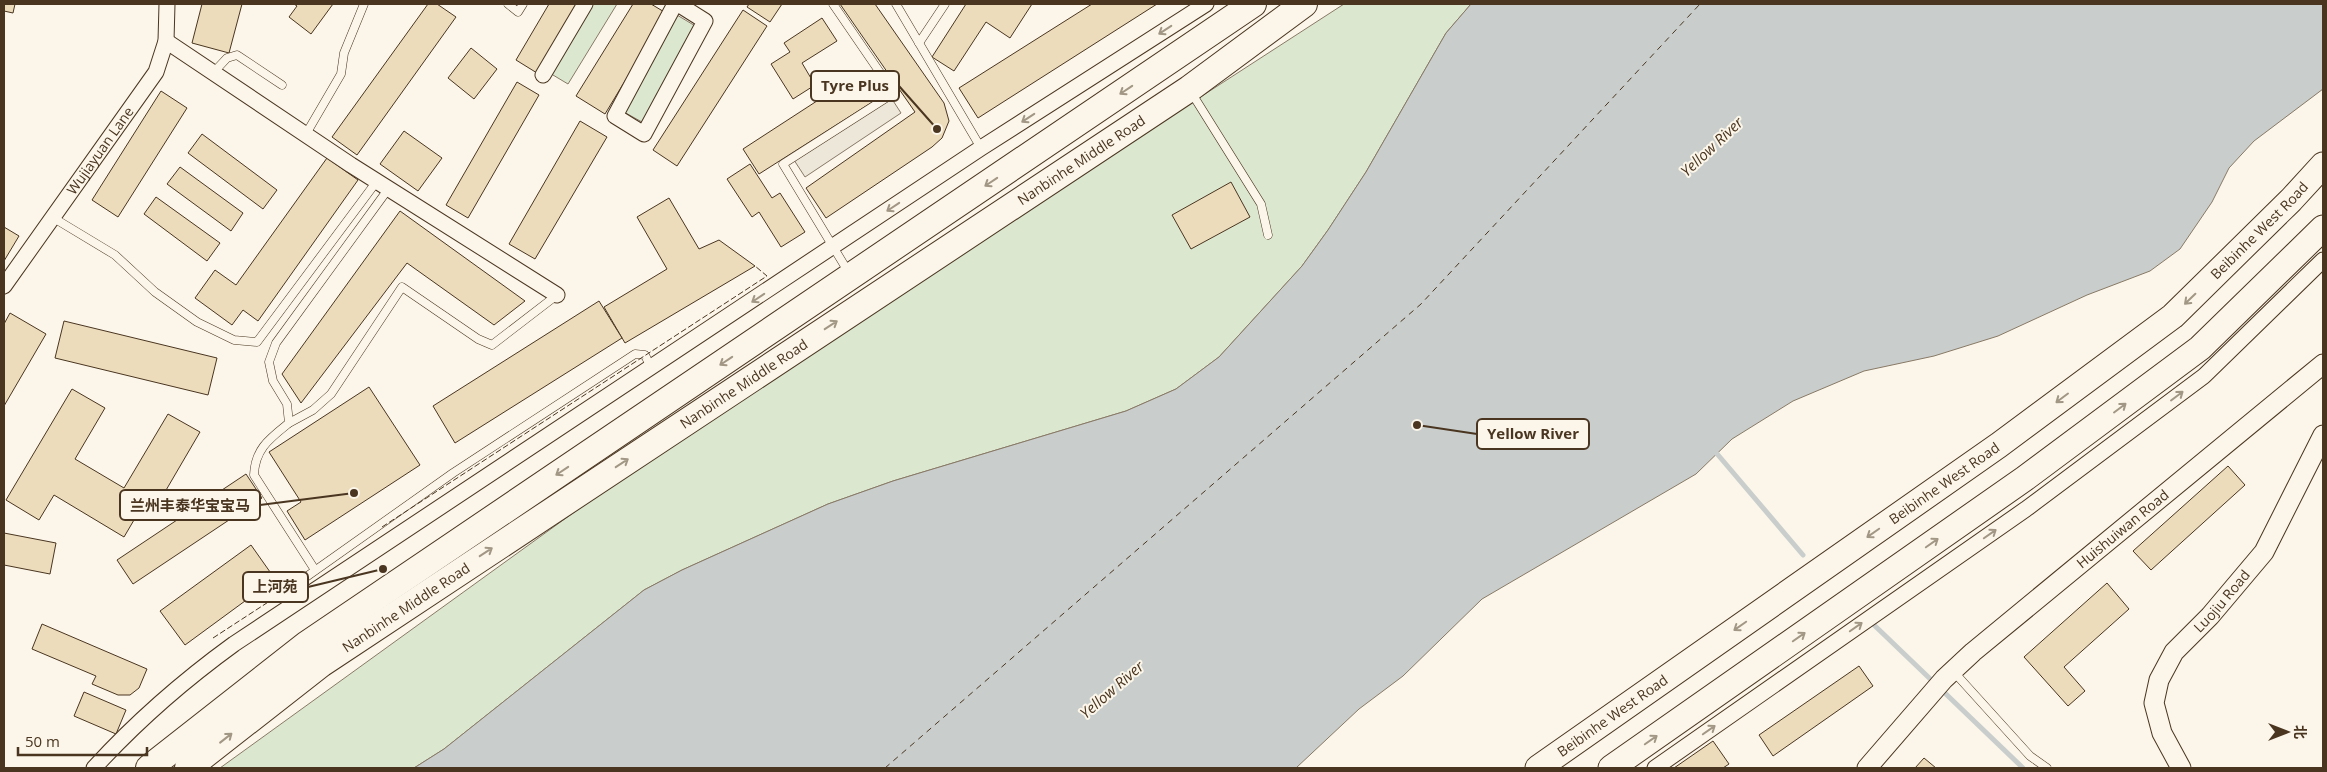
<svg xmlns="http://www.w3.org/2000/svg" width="2327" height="772" font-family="'Open Sans','Noto Sans SC',sans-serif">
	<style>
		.green { fill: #dce7d0; stroke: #887966 }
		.parking { fill: #ede7d9; stroke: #887966 }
		.water { fill: #c9cecd; stroke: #887966 }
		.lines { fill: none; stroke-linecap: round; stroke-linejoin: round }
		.stream { stroke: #c9cecd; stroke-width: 5 }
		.ferry { stroke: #4a3520; stroke-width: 1; stroke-dasharray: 6 5; stroke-linecap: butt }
		.building { fill: #ecdcbc; stroke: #4a3520 }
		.service-casing { stroke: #4a3520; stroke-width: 9 }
		.minor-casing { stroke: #4a3520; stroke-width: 17 }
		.tertiary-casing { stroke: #4a3520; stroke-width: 21 }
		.primary-casing { stroke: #4a3520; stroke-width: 27 }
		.trunk-casing { stroke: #4a3520; stroke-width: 28 }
		.service { stroke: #fbf6e9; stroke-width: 8 }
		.minor { stroke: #fbf6e9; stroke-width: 15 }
		.tertiary { stroke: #fbf6e9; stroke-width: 19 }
		.primary { stroke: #fbf6e9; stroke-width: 25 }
		.trunk { stroke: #fbf6e9; stroke-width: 26 }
		.fence { stroke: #4a3520; stroke-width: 1; stroke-dasharray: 6 2.5; stroke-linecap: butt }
		.oneway { stroke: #a29684 }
		.labels { text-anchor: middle; stroke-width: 4; stroke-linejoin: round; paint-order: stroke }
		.street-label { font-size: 14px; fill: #4a3520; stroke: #fbf6e9 }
		.water-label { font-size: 15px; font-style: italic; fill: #4a3520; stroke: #fbf6e9 }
		.leader { fill: none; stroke: #4a3520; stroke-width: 2 }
		.callout-dot { fill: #4a3520; stroke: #fbf6e9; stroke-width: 2 }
		.callout { fill: #fbf6e9; stroke: #4a3520; stroke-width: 2 }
		.callout-label { font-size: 15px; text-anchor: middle; font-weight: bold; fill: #4a3520 }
	</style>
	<rect width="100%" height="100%" fill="#fbf6e9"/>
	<!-- green -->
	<g class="green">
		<polygon points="590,4 617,4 568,84 548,72"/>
		<polygon points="1344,4 1471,4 1446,33 1366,172 1328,230 1302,266 1219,357 1176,389 1126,411 893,481 828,504 682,570 644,590 444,749 414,768 220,768 584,505 1080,175"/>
		<polygon points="677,15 697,27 642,122 622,111"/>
	</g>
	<!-- parking -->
	<polygon class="parking" points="890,96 901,113 805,177 794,160"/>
	<!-- water -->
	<polygon class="water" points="1471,4 2323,4 2323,89 2254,141 2229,168 2212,202 2180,249 2150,271 2087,295 1998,336 1934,356 1864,371 1793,401 1732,439 1696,474 1482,599 1403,676 1359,709 1296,768 414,768 444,749 644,590 682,570 828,504 893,481 1126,411 1176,389 1219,357 1302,266 1328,230 1366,172 1446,33"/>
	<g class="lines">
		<!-- stream -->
		<g class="stream">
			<polyline points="1713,449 1803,555"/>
			<polyline points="1873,624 2023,768"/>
		</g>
		<!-- ferry -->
		<polyline class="ferry" points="885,768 1421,304 1700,4"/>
	</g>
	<!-- building -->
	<g class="building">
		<polygon points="4,4 15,4 13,13 4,11"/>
		<polygon points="202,4 242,4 229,53 192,43"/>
		<polygon points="294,4 333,4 311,34 289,17 297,6"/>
		<polygon points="428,4 437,4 456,17 357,155 332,137"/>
		<polygon points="549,4 578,4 537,73 516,60"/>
		<polygon points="633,4 651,4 666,13 605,114 576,96"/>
		<polygon points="749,4 782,4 770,22 747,7"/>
		<polygon points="840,4 875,4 944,103 949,121 942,138 932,147 826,218 806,188 915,112"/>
		<polygon points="966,4 1032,4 1010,38 986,22 954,71 932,57"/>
		<polygon points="1092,4 1157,4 978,118 959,88"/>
		<polygon points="743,10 767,26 677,166 653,150"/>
		<polygon points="822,18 837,41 802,63 815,85 793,99 771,64 790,52 784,43"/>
		<polygon points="471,48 497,69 474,99 448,78"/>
		<polygon points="860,73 877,99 759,174 743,149"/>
		<polygon points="517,82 539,95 468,218 446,205"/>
		<polygon points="161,91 187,108 118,217 92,200"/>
		<polygon points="580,121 607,137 535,259 509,244"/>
		<polygon points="404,131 442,158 418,191 380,164"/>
		<polygon points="202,134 277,190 263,209 188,153"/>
		<polygon points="327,158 358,180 258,321 243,310 232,325 195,298 215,270 236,285"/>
		<polygon points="750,164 772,198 780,193 805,232 781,247 759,212 752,217 727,179"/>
		<polygon points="180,167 243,213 231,231 167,184"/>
		<polygon points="1231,182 1250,217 1191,249 1172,215"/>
		<polygon points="156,197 220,243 207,261 144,214"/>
		<polygon points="669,198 699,249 719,240 755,266 625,343 604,307 667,269 637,217"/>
		<polygon points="400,211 525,301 494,325 407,263 301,403 282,374"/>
		<polygon points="4,227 19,236 4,261"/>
		<polygon points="599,301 622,338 455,443 433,406"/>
		<polygon points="10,313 46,334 4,406 4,324"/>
		<polygon points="64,321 217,358 208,395 55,358"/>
		<polygon points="369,387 420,465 305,540 287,511 301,502 269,452"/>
		<polygon points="72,389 105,408 75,459 124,488 168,414 200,432 155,509 144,503 124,537 54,495 39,520 6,500"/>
		<polygon points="2228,466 2245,485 2151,570 2133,551"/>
		<polygon points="246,474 262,498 133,584 117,560"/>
		<polygon points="4,533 56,543 50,574 4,565"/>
		<polygon points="251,545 275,579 185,645 160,611"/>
		<polygon points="2107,583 2129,609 2064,667 2085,691 2068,706 2024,657"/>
		<polygon points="42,624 147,669 139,688 130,695 118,695 92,684 96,676 32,649"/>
		<polygon points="1859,666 1873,686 1773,756 1759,735"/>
		<polygon points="84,692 126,710 116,734 74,716"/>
		<polygon points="1713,741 1729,764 1723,768 1674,768"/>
		<polygon points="1924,758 1936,768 1915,768"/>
	</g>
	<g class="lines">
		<!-- service casing -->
		<g class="service-casing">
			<g id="service">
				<polyline points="508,4 518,12 523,4"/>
				<polyline points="833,4 894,93 783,164 849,273"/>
				<polyline points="896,4 981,148"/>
				<polyline points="919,43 945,4"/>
				<polyline points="213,73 227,58 237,55 282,85"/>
				<polyline points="1191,92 1261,204 1268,235"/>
				<polyline points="306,134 341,74 344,53 364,4"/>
				<polyline points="52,217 115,255 155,292 197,322 234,340 257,342 377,181"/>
				<polyline points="289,423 313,410 331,394 402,287 478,339 492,345 557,295"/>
				<path d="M 315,570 L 254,475 C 255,449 269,439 289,423 L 287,404 L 273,381 L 269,362 L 276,343 L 389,188"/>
				<polyline points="299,582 453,473 635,354 645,355 651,368"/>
				<polyline points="1953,671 2030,756 2047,768"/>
			</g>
		</g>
		<!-- minor casing -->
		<g class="minor-casing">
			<g id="minor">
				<polyline points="675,4 615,116 644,134 705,21 678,4"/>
				<polyline points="166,41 351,165 557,295"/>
				<polyline points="543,75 585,4"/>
				<path id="s1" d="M 4,286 L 156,72 L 166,41 L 167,4"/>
				<path d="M 94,768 C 137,721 183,681 234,644 L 981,148 L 1206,4"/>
				<polyline points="1655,768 2026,509 2204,376 2323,260"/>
			</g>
		</g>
		<!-- tertiary casing -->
		<g class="tertiary-casing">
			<g id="tertiary">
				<path id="s2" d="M 1867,768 L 1944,679 L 1973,652 L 2323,364"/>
				<path id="s3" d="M 2181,768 L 2162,733 L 2154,703 L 2159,680 L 2174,652 L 2210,616 L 2264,552 L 2323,435"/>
			</g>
		</g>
		<!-- primary casing -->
		<g class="primary-casing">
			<g id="primary">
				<path id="s4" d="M 1538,768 L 1999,445 L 2173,316 L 2291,200 L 2323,165"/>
				<polyline points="1611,768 2024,479 2200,348 2323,228"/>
			</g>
		</g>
		<!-- trunk casing -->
		<g class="trunk-casing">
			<g id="trunk">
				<polyline points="149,768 307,644 1253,4"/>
				<path id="s5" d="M 188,768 L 321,664 L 1189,89 L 1304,4"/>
			</g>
		</g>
		<!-- service -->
		<use href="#service" class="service"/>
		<!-- minor -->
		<use href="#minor" class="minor"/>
		<!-- tertiary -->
		<use href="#tertiary" class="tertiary"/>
		<!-- primary -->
		<use href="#primary" class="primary"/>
		<!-- trunk -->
		<use href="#trunk" class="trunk"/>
		<!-- fence -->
		<g class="fence">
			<polyline points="382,527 767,276 755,266"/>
			<polyline points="213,638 299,582"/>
		</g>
	</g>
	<!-- one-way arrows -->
	<defs><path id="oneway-shaft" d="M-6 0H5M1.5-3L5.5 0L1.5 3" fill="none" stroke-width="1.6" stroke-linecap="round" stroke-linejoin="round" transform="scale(1.25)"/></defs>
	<g class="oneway">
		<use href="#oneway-shaft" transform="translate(1165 30) rotate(147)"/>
		<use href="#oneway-shaft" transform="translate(1126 90) rotate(146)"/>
		<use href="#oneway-shaft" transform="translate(1028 118) rotate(147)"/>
		<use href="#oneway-shaft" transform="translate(991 182) rotate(146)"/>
		<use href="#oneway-shaft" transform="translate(893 207) rotate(146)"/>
		<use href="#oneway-shaft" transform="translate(758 298) rotate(146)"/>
		<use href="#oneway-shaft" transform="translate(2190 299) rotate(136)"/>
		<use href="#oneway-shaft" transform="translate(831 325) rotate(-33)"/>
		<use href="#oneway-shaft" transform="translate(726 361) rotate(146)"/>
		<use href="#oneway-shaft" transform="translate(2177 396) rotate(-37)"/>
		<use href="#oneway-shaft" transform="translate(2062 398) rotate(143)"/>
		<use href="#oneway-shaft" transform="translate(2120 408) rotate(-37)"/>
		<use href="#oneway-shaft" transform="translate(622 463) rotate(-33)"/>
		<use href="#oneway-shaft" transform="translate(562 471) rotate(146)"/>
		<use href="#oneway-shaft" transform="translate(1873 533) rotate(145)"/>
		<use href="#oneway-shaft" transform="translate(1990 534) rotate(-35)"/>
		<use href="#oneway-shaft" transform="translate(1932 543) rotate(-35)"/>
		<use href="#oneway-shaft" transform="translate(486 552) rotate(-33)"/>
		<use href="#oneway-shaft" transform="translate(1740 626) rotate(145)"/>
		<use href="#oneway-shaft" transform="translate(1856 627) rotate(-35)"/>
		<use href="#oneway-shaft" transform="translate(1799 637) rotate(-35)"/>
		<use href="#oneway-shaft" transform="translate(1709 730) rotate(-35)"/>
		<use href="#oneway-shaft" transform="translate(226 738) rotate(-38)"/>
		<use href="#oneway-shaft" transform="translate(1651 740) rotate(-35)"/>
	</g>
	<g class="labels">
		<!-- street labels -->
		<g class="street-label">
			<text dy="5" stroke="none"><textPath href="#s1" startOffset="166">Wujiayuan Lane</textPath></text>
			<text dy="5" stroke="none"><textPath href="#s5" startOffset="1081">Nanbinhe Middle Road</textPath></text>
			<text dy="5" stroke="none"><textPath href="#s4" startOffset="901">Beibinhe West Road</textPath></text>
			<text dy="5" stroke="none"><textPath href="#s5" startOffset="676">Nanbinhe Middle Road</textPath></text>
			<text dy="5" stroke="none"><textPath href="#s4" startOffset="496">Beibinhe West Road</textPath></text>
			<text dy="5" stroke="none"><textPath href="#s2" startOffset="351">Huishuiwan Road</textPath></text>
			<text dy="5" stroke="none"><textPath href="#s3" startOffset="196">Luojiu Road</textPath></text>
			<text dy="5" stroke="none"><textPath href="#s5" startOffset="271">Nanbinhe Middle Road</textPath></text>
			<text dy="5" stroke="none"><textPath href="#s4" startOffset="91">Beibinhe West Road</textPath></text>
		</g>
		<!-- water labels -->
		<g class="water-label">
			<text transform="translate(1712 147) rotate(-43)" y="5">Yellow River</text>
			<text transform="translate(1112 690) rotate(-41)" y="5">Yellow River</text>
		</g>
	</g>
	<!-- callouts -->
	<path class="leader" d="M937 129L899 86M1417 425L1477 434M354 493L260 505M383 569L308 587"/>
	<g class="callout-dot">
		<circle cx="937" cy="129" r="5"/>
		<circle cx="1417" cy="425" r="5"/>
		<circle cx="354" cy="493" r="5"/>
		<circle cx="383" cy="569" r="5"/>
	</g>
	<g class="callout">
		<rect x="811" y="71" width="88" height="30" rx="5"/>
		<rect x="1477" y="419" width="112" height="30" rx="5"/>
		<rect x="120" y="490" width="140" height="30" rx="5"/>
		<rect x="243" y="572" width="65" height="30" rx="5"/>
	</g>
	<g class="callout-label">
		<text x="855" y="91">Tyre Plus</text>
		<text x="1533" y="439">Yellow River</text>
		<text x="190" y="511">兰州丰泰华宝宝马</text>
		<text x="275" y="592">上河苑</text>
	</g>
	<!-- border -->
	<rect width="2327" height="772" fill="none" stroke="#4a3520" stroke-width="10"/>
	<!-- north arrow -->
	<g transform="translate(2287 732) rotate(90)" stroke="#fbf6e9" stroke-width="4" paint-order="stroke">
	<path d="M0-4L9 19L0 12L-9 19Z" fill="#4a3520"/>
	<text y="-8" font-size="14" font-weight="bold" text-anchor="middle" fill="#4a3520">北</text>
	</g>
	<!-- scale -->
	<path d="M18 747v8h129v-8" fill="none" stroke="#4a3520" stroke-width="2.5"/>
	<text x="25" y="747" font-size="15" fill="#4a3520" stroke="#fbf6e9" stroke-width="4" paint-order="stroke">50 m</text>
</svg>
